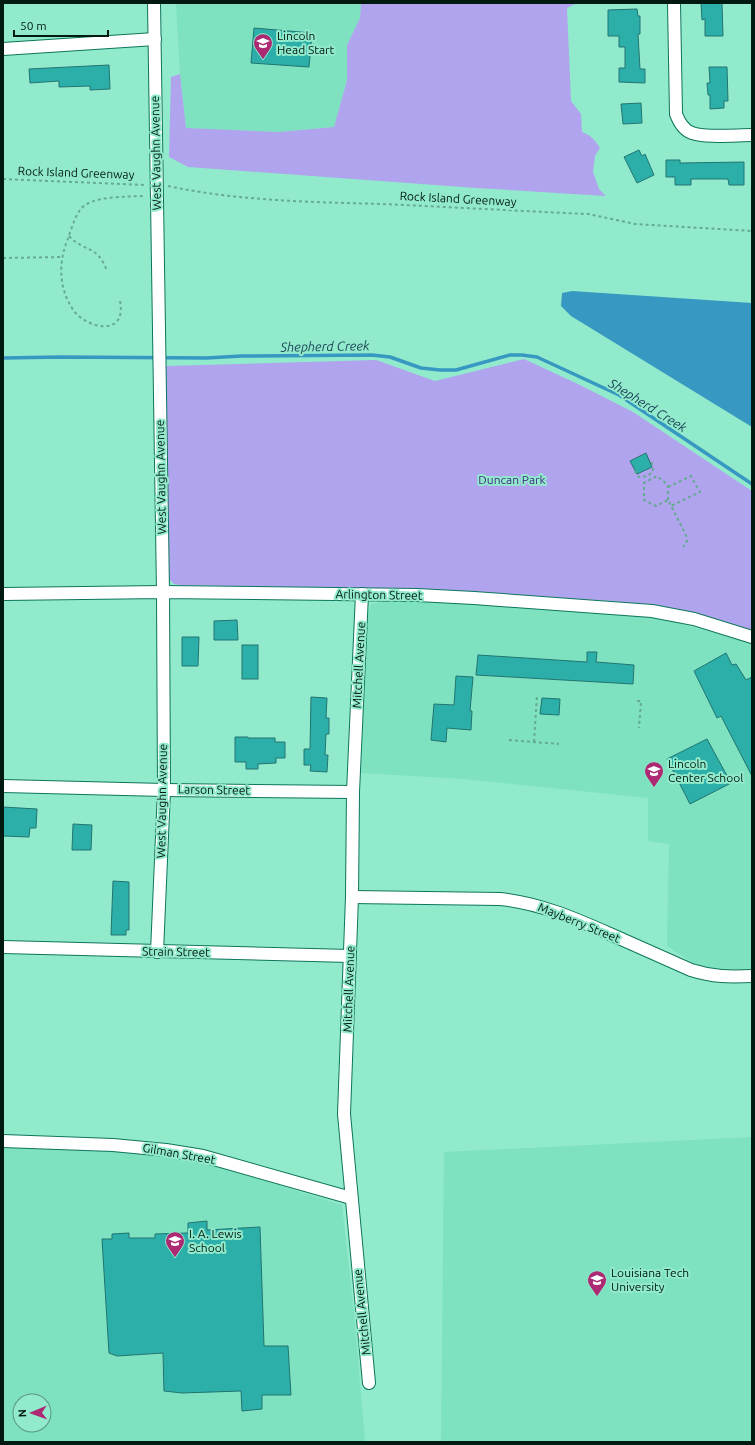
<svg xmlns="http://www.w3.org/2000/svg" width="755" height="1445" font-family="Ubuntu,sans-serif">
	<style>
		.built { fill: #7ee1c0; fill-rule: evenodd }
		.green { fill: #afa4ed }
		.water { fill: #3798c2 }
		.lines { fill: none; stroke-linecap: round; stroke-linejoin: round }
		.stream { stroke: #3798c2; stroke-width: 3.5 }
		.building { fill: #2dafa9; stroke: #227470 }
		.street-casing { stroke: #0e755c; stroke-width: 14 }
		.path { stroke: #65aa93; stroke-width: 2; stroke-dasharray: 3 3; stroke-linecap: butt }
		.street { stroke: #fff; stroke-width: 12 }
		.labels { text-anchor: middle; stroke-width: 4; stroke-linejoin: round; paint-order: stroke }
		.poi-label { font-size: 12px; fill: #001a12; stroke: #92eacc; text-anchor: start }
		.street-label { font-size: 12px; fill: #001a12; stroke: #92eacc }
		.park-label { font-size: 12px; fill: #40297f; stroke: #92eacc }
		.water-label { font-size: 13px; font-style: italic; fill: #1d4658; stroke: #92eacc }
	</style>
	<rect width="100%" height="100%" fill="#92eacc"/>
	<!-- built -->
	<g class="built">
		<polygon points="176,3 361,3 360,18 347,45 347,80 334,127 279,132 186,128 180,74"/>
		<polygon points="396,600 631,614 664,619 752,643 752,974 716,970 693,963 667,946 669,844 648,841 648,798 463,779 361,773 367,616 371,604"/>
		<polygon points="752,1137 752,1442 441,1442 444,1152"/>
		<path d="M 3,1148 L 66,1148 L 172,1156 L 220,1167 L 342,1205 L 354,1312 L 365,1442 L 3,1442 ZM 20,1401 L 44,1401 L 44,1425 L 20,1425 Z"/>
	</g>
	<!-- green -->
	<g class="green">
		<path d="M 361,3 L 577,3 L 567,8 L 571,101 L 581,114 L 582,132 C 592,136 595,140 600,148 L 595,156 L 593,172 L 599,189 L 606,196 L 476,188 L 188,167 L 169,157 L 171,77 L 180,74 L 186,128 L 279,132 L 334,127 L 347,80 L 347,45 L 360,18 Z"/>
		<polygon points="524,359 580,385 633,412 752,491 752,632 678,610 613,601 387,589 180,585 174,584 169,579 166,366 376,360 435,381"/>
	</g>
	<!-- water -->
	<polygon class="water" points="572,291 752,303 752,427 571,316 561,306 562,293"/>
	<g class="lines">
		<!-- stream -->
		<polyline class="stream" points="3,358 61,357 206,358 242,356 372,355 390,357 421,368 440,370 456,370 510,355 522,355 537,357 619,395 752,484"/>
	</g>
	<!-- building -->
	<g class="building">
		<polygon points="701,3 722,3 723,36 705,36 705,19 702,20"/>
		<polygon points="637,9 638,16 640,16 640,34 638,34 640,69 645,69 645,83 619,82 619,68 625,68 625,47 619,47 619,36 608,36 608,10"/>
		<polygon points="254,28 312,33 309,67 251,63"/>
		<polygon points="109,65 110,89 90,90 90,86 59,87 59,81 30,83 29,69"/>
		<polygon points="709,67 727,67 728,101 724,101 724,108 710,109 710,95 708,95 707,83 710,83"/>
		<polygon points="641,103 642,123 623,124 621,104"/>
		<polygon points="639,150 642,156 645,154 654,175 637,183 624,157"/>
		<polygon points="666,160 680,160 680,163 744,162 744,185 729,185 728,179 691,179 691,185 675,185 675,177 666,177"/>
		<polygon points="646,453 652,467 637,474 630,461"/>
		<polygon points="237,620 238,640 214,640 214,621"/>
		<polygon points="182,637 199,637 198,666 182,666"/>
		<rect x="242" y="645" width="16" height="34"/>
		<polygon points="587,652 597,652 596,662 634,665 633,684 476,675 478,655 587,662"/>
		<polygon points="726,653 732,665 736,664 746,680 752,677 752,776 721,716 717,718 694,671"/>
		<polygon points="456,676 473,677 470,711 472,711 471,730 447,728 446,742 431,740 434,704 454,705"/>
		<polygon points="311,697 327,698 326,718 329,718 329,734 326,734 325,755 328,755 327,772 310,771 311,765 304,765 304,749 310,749"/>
		<polygon points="542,698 560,699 559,715 540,714"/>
		<polygon points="235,737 248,737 248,738 275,738 275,742 285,742 285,758 276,758 276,763 258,764 258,769 246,769 246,762 235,762"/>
		<polygon points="707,739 731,783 690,804 667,759"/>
		<polygon points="3,807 37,809 36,828 30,828 29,837 3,836"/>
		<polygon points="73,824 92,825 91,850 72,850"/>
		<polygon points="113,881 129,882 129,930 126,930 126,935 111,935"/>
		<polygon points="207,1221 207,1230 260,1227 264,1346 288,1346 291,1395 262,1395 262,1409 242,1411 241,1391 182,1393 164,1391 163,1353 117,1356 109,1353 102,1239 112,1239 112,1234 129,1233 129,1238 155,1238 155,1234 188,1233 188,1223"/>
	</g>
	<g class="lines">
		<!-- street casing -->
		<g class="street-casing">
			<g id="street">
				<polyline points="154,3 163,592 164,790 157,952"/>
				<path d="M 674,3 L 676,114 C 679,122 683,130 692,133 C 705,138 736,135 752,135"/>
				<polyline points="3,49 155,39"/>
				<polyline points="3,594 163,592 417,595 474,598 652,611 694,619 752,637"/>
				<polyline points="362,594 353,792 352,897 344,1114 369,1383"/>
				<polyline points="3,786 164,790 353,792"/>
				<path d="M 352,897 L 500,899 C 539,903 574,918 610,934 C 637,946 664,958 691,970 C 713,977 730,977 752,976"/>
				<polyline points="3,947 350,956"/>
				<polyline points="3,1141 113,1145 166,1150 203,1156 351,1198"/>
			</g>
		</g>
		<!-- path -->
		<g class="path">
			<polyline points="3,179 146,185"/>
			<path d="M 168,186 C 238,201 310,202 382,204 C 450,207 519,211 588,214 L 635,224 L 752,231"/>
			<path d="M 69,236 C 85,253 97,244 107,271"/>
			<polyline points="3,258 62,257"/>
			<path d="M 120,301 C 127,337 88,329 74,311 C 59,290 58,264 67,241 C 71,231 74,218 80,210 C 90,195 128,197 144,196"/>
			<polyline points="636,471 635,472 639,477 648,476 653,471 652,463 651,464"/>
			<polyline points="668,487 691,476 700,492 671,506"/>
			<polyline points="668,500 668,485 657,476 644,483 644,500 656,506 668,500 686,535 687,541 683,547"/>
			<polyline points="637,701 641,701 639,728"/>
			<polyline points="509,740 559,744"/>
			<polyline points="534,742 537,695"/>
		</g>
		<!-- street -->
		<use href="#street" class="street"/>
	</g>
	<!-- icons -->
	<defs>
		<g id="school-pin" transform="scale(1)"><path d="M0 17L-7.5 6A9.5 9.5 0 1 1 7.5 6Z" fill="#ac2974" stroke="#92eacc"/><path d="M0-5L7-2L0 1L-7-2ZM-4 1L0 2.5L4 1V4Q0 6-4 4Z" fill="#fff"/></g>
		<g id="university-pin" transform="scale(1)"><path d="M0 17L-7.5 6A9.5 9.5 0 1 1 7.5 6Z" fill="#ac2974" stroke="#92eacc"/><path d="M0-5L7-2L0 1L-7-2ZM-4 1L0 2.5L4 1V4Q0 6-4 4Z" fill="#fff"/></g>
	</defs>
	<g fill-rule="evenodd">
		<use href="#school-pin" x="263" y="43"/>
		<use href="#school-pin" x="654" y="771"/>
		<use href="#school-pin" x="175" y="1241"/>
		<use href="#university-pin" x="597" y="1280"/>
	</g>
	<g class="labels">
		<!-- poi labels -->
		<g class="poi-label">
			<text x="277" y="40">Lincoln<tspan x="277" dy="14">Head Start</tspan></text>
			<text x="668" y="768">Lincoln<tspan x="668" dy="14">Center School</tspan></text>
			<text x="189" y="1238">I. A. Lewis<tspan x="189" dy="14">School</tspan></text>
			<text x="611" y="1277">Louisiana Tech<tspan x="611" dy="14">University</tspan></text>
		</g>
		<!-- street labels -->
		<g class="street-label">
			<text transform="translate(156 153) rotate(-91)" y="4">West Vaughn Avenue</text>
			<text transform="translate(76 173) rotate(2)" y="4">Rock Island Greenway</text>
			<text transform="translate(458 199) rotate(3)" y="4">Rock Island Greenway</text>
			<text transform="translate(161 477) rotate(-91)" y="4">West Vaughn Avenue</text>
			<text transform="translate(379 595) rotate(1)" y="4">Arlington Street</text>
			<text transform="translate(359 665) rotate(-87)" y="4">Mitchell Avenue</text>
			<text transform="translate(214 790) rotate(1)" y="4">Larson Street</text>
			<text transform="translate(162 801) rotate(-89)" y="4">West Vaughn Avenue</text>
			<text transform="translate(579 923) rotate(22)" y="4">Mayberry Street</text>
			<text transform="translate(176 952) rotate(1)" y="4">Strain Street</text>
			<text transform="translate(349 989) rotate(-88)" y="4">Mitchell Avenue</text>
			<text transform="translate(179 1154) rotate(10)" y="4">Gilman Street</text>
			<text transform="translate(362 1312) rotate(-96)" y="4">Mitchell Avenue</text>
		</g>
		<!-- park labels -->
		<g class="park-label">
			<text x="512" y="484">Duncan Park</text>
		</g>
		<!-- water labels -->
		<g class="water-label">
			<text transform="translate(325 346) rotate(-1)" y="5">Shepherd Creek</text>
			<text transform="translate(648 405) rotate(32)" y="5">Shepherd Creek</text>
		</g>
	</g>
	<!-- border -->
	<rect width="755" height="1445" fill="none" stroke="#001a12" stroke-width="8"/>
	<!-- north arrow -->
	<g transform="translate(32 1413) rotate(268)"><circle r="19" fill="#92eacc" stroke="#589782"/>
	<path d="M0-3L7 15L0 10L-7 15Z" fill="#ac2974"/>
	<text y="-6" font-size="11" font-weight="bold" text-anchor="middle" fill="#001a12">N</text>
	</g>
	<!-- scale -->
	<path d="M14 30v6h94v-6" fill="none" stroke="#001a12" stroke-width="2"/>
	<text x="20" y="30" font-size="12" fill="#001a12" stroke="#92eacc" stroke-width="3" paint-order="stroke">50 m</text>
</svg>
